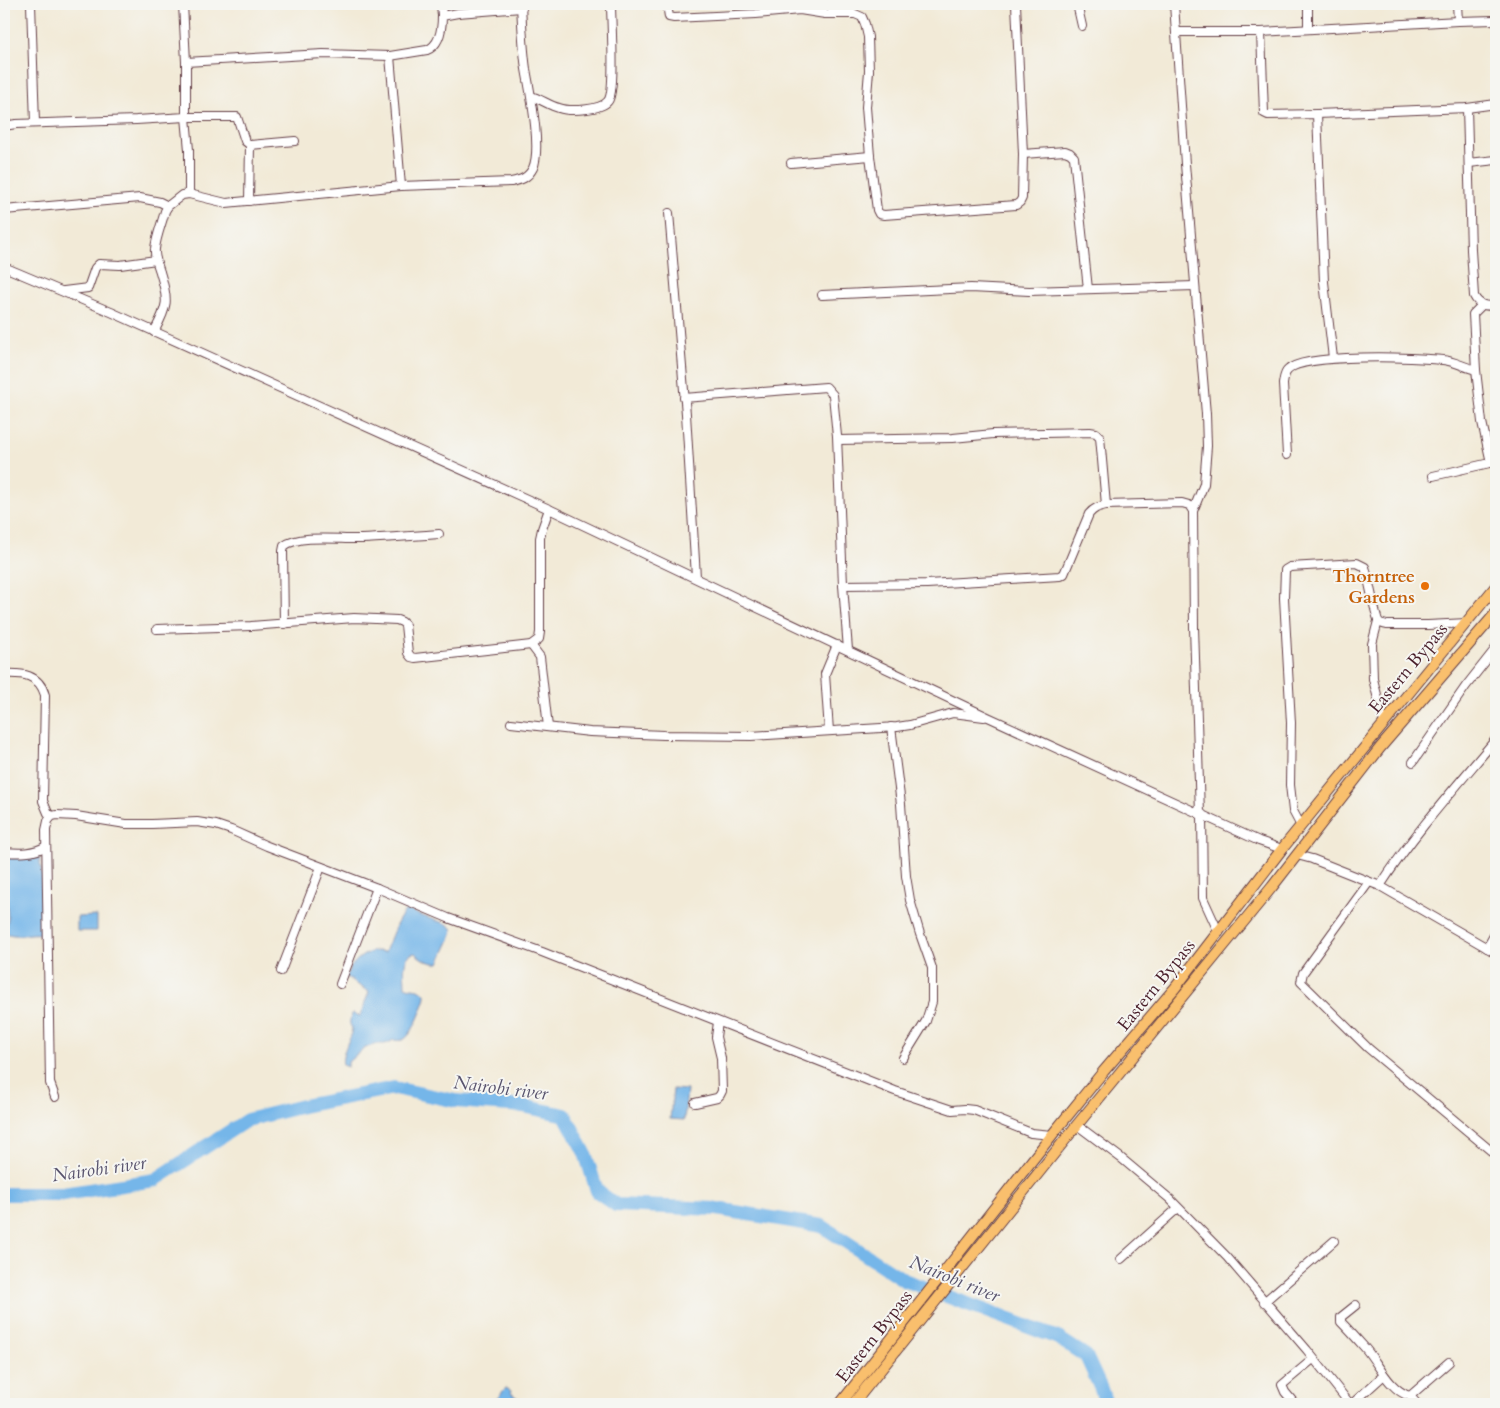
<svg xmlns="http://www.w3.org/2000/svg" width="1500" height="1408" font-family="Cardo,serif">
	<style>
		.water { fill: #74b6e9; stroke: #5f6a8a }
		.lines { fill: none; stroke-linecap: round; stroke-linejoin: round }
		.river { stroke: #74b6e9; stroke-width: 14 }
		.minor-casing { stroke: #633d45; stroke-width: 10 }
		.major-casing { stroke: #633d45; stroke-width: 12 }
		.minor { stroke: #fff; stroke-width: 8 }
		.major { stroke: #f9bf6d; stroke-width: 10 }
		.food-dot { fill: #e8710a; stroke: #f6f6f2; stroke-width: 2 }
		.labels { text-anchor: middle; stroke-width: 4; stroke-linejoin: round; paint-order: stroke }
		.food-label { font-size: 18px; font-weight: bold; fill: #c56008; stroke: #f6f6f2; text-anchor: end }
		.street-label { font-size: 18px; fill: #4a1f2b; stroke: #f6f6f2 }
		.water-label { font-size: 19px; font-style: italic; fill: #59546e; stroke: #f6f6f2 }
	</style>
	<rect width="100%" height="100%" fill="#f6f6f2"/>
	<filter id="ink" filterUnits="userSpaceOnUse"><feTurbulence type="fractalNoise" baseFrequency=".02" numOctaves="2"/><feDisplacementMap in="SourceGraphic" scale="10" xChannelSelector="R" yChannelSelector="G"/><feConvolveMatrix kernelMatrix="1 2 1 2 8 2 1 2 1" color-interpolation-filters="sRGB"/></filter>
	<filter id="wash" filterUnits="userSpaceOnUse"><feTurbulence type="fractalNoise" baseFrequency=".0096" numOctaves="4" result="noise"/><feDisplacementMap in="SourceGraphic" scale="20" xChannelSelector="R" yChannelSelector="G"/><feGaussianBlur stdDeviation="1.12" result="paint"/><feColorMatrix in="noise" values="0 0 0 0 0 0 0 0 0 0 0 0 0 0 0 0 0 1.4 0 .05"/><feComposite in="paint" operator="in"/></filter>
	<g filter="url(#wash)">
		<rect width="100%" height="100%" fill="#f2ead7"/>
		<!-- water -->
		<g class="water">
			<path d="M 4,857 L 39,857 L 44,884 L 43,925 L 41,934 C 29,932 15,939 4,932 L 8,919 Z"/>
			<path d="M 407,909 L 419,915 L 447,924 L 453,929 L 452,935 L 439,963 C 430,964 421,959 415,953 C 401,955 405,975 405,986 C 413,990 424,986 426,998 C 423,1007 412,1038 402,1040 C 399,1041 396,1040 393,1040 C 384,1047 382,1042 373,1045 C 363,1048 356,1055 348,1062 L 348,1067 L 343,1065 C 340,1055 351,1039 352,1028 C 348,1024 350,1016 353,1013 L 360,1016 L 369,992 L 346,977 C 349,965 364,951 377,951 C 380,951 382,952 385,952 C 391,938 396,920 407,909 Z"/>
			<polygon points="97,916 97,931 77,931 77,917"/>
			<polygon points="673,1089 687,1090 684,1120 670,1119"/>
			<path d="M 506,1388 L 511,1391 L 511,1393 L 525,1404 L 490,1404 C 497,1402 500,1393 506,1388 Z"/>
		</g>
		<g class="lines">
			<!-- river -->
			<polyline class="river" points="4,1194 63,1194 155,1180 247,1120 303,1106 394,1088 456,1101 523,1106 565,1115 585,1153 597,1191 616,1205 717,1209 822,1226 904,1280 1058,1338 1086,1356 1101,1389 1106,1404"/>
		</g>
	</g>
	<g filter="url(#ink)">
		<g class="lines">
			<!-- minor casing -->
			<g class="minor-casing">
				<g id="minor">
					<polyline points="31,4 35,123"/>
					<polyline points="441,4 442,16"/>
					<polyline points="667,4 669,17 674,18 756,14 800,10 825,14 855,14 862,17 865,24 868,37 869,71 866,107 870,156 877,210 879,214 884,215 1016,205 1020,202 1022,198 1023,154 1016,4"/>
					<polyline points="1077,4 1082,26"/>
					<polyline points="1174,4 1185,164 1206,414 1207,446 1204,484 1193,511"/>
					<polyline points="1308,4 1308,29"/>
					<polyline points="1457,4 1458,21"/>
					<polyline points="1176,32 1261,32 1458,21 1496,20"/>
					<polyline points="1261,32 1264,113 1268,115 1317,114 1324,282 1333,358"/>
					<path d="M 186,62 L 323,54 L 390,56 L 427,50 C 440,45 442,28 442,16 L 458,13 L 522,8"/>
					<path d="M 531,96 C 541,99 550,106 559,108 C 570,112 601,110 608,101 C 616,91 611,20 611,4"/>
					<path d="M 1467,108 L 1471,250 L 1474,296 C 1479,306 1486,306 1496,306"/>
					<polyline points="1317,114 1467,108 1496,104"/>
					<polyline points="4,126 16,124 136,120 186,117 186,62 183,4"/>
					<polyline points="1023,154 1065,151 1070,153 1074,157 1088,289"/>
					<polyline points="791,163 870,156"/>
					<polyline points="1469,163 1496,160"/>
					<path d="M 401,186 L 511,182 C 521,180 528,178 533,168 C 542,148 530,92 526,69 C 523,48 522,26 521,4"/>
					<polyline points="189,194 189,150 186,117 237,117 245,141 250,145 295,141"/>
					<polyline points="249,201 250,145"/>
					<polyline points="4,210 140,198 160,202 168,206"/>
					<polyline points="669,213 686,414 696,577"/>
					<polyline points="4,267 111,312 549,509 988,717 1259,841 1282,849"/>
					<polyline points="64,291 88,288 95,268 99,264 120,265 156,260"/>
					<polyline points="822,295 971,288 1029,291 1195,286"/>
					<path d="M 154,332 C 168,306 169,301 160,272 C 158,265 154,257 155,249 C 156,237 162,223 165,211 L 168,206 L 182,195 L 189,194 L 226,203 L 401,186 L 390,56"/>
					<polyline points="1476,370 1473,314 1482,305"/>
					<polyline points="684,398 826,387 833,395 837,436 843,585 848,650"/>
					<polyline points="838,440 953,438 993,434 1090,432 1096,433 1100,437 1106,505"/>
					<path d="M 1287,455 L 1283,384 C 1284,379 1284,373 1288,370 C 1303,353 1418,357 1443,360 C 1454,361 1464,367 1476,370 L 1482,422 L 1491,463"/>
					<polyline points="1433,476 1494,462"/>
					<path d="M 843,585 L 927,584 L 1060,576 L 1064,574 L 1089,514 C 1094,508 1098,507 1106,505 L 1182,503 L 1189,505 L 1193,511 L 1194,627 L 1200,814"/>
					<polyline points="1378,621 1372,644 1373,679 1384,723"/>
					<path d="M 284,624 L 283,551 L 284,546 C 300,534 341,540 361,539 C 387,538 413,536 439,534"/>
					<polyline points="157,629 251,626 354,618 397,620 402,622 405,625 408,653 411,657 415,658 531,645 539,639 540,632 540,538 542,529 549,509"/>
					<polyline points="531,645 540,657 548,727"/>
					<path d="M 4,674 C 22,673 39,674 45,695 L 43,801 L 48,813 L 52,816"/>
					<polyline points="511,723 590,732 664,735 751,736 897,727 910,725 953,713 984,717"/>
					<polyline points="891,727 901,804 906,876 910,900 920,934 932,968 932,1002 926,1021 903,1058"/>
					<polyline points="829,731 825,674 837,645"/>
					<polyline points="1413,762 1466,686 1496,648"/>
					<polyline points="1202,814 1203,898 1219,933"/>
					<path d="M 1301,826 L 1293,811 L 1290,785 L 1291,723 L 1284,598 L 1285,570 L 1290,567 L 1357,563 L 1365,567 C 1368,576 1376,619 1379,622 C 1381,624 1384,624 1387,625 L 1428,625 L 1467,623"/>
					<path d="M 4,852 C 18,853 34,854 46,846"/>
					<polyline points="1297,855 1312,859 1380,886 1496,953"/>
					<polyline points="1369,882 1303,973 1301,982 1368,1048 1496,1155"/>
					<path d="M 1380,886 C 1415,832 1455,788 1496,739"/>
					<polyline points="1487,948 1496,932"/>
					<polyline points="281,971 321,867"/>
					<polyline points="340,984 377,888"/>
					<polyline points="55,1097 50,1083 46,830 48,821 52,816 57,815 76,816 126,824 152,824 197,822 216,825 231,830 267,846 377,888 448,918 542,952 895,1091 952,1110 965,1109 974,1110 1031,1133 1052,1135"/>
					<polyline points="695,1103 717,1098 720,1095 722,1091 721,1058 716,1037 718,1022"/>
					<polyline points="1077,1125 1121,1158 1170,1199 1227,1257 1307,1350 1350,1404"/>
					<polyline points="1121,1259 1178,1208"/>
					<polyline points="1264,1302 1334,1241"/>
					<path d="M 1356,1305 L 1341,1317 L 1341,1322 C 1349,1330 1357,1339 1365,1348 C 1378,1363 1390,1391 1410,1396 L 1449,1362"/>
					<polyline points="1410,1396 1417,1404"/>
					<polyline points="1295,1404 1285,1392 1282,1385 1313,1359"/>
					<polyline points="1352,1404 1384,1375"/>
				</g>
			</g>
			<!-- major casing -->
			<g class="major-casing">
				<g id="major">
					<polyline points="840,1404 1052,1135 1103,1072 1175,988 1282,849 1496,586"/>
					<polyline points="853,1404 1077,1125 1272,887 1380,748 1496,613"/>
				</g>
			</g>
			<!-- minor -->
			<use href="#minor" class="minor"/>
			<!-- major -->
			<use href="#major" class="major"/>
		</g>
	</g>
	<!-- markers -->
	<circle class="food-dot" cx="1425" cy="586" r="5"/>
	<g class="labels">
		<!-- food labels -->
		<g class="food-label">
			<text x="1415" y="582">Thorntree<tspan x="1415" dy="21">Gardens</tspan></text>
		</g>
		<!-- street labels -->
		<g class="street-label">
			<text transform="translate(1408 668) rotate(-50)" y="6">Eastern Bypass</text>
			<text transform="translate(1156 985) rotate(-51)" y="6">Eastern Bypass</text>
			<text transform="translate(874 1336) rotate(-52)" y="6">Eastern Bypass</text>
		</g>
		<!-- water labels -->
		<g class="water-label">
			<text transform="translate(501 1087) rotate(7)" y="7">Nairobi river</text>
			<text transform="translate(99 1168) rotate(-8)" y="7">Nairobi river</text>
			<text transform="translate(955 1278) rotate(22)" y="7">Nairobi river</text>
		</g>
	</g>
	<!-- margin -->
	<rect width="1500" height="1408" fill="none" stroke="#f6f6f2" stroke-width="20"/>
</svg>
